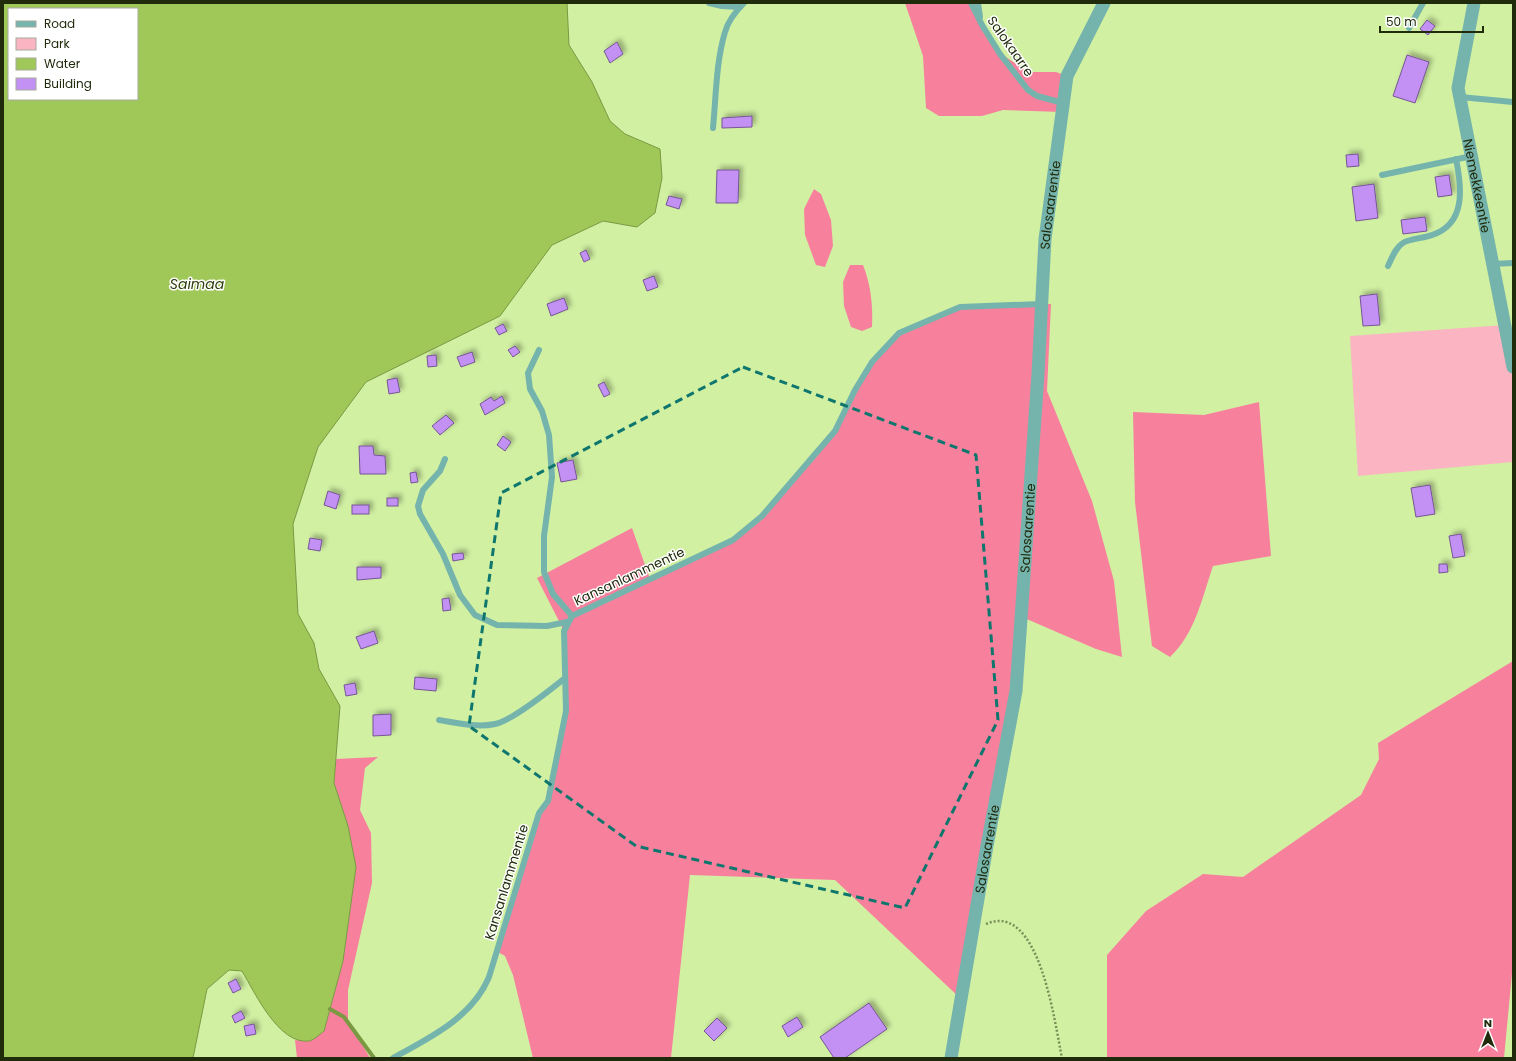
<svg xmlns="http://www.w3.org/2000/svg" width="1516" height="1061" font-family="Poppins,sans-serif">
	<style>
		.green { fill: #fbb4c2 }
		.forest { fill: #f7819d }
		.water { fill: #a0c859; stroke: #7a9942; fill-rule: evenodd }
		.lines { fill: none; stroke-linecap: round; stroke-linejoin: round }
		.stream { stroke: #7a9942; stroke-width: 4 }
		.building { fill: #c291f3; stroke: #765596; filter: url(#shadow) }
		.path { stroke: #7a8f58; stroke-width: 2.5; stroke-dasharray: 2 2; stroke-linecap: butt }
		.service { stroke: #75b4ac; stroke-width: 6 }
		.minor { stroke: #75b4ac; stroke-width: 13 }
		.marked { fill: none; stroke: #0f766e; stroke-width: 3; stroke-dasharray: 8 5; stroke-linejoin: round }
		.labels { text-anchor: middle; stroke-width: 3; stroke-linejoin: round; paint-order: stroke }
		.street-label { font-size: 13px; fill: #202b0c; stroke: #fff }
		.water-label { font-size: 14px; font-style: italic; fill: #2d3c0f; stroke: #fff }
	</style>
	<defs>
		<filter id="shadow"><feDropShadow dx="3.5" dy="-3.5" stdDeviation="2" flood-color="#0004"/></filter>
	</defs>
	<rect width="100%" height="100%" fill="#d1f0a2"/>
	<!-- green -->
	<polygon class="green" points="1505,325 1513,367 1513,462 1358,476 1350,336"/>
	<!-- forest -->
	<g class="forest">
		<polygon points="905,3 978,3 982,25 1001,54 1029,72 1056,72 1067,76 1062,112 1003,110 982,116 939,116 926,108 923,56"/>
		<polygon points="814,189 821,194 831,220 833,246 825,267 816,265 805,235 804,209"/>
		<path d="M 850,265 L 863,265 C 871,285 873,306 872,327 L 862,331 L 851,327 L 844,306 L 843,282 Z"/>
		<polygon points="1051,304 1047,391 1092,501 1114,581 1122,657 1096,649 1022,617 961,999 835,880 690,875 671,1058 533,1058 513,975 505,956 496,951 539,813 548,801 566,711 564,631 537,578 632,528 650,579 733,540 762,516 835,431 872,362 899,333 960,307"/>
		<path d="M 1259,402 L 1271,556 L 1213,566 C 1202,598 1195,634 1170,657 L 1152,646 L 1135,502 L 1133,412 L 1204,415 Z"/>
		<polygon points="1513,661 1513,963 1504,1058 1107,1058 1107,955 1146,911 1203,874 1243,877 1361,795 1379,759 1378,743"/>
		<polygon points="378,757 365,768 360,810 371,833 372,883 348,990 348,1020 370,1058 297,1058 295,1040 310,1041 324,1031 343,961 356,867 348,826 334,783 336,759"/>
	</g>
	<!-- water -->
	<path class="water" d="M 3,3 L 567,3 L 569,45 L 592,82 L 610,121 L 625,134 L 660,149 L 662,178 L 655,213 L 637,227 L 603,221 L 552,245 L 500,316 L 366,382 L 318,447 L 293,524 L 298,614 L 314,643 L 319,669 L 340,706 L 334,783 L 348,826 L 356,867 L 343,961 L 324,1031 C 320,1034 314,1040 309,1041 C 279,1045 255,993 242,971 L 229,970 L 207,989 L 193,1058 L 3,1058 ZM 9,9 L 137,9 L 137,99 L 9,99 Z"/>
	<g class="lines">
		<!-- stream -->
		<polyline class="stream" points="330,1009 344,1017 374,1058"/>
	</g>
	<!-- building -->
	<g class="building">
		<polygon points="1427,20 1435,26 1428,35 1420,29"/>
		<polygon points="617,42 623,54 610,63 604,51"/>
		<polygon points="1407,55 1429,62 1415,103 1393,96"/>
		<polygon points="752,116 752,127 722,128 722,118"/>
		<polygon points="1358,154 1359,166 1347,167 1346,155"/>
		<polygon points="717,170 739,170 738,203 716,203"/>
		<polygon points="1449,175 1452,195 1438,197 1435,177"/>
		<polygon points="1374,184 1378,218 1356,221 1352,187"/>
		<polygon points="669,196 682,199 679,209 666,205"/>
		<polygon points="1425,217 1427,231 1403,234 1401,220"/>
		<polygon points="586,250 590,259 584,262 580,253"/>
		<polygon points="654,276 658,287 647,291 643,280"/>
		<polygon points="1377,294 1380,325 1363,326 1360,296"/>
		<polygon points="564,298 568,309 551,316 547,304"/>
		<polygon points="503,324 507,331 499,335 495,328"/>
		<polygon points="515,346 520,352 513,357 508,350"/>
		<polygon points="472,352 475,362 461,367 457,357"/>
		<polygon points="436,355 437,366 428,367 427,356"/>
		<polygon points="397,378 400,392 389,394 387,380"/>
		<polygon points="604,382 610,394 604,397 598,385"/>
		<polygon points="502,396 505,403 485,415 480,404 491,397 494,401"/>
		<polygon points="446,415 454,423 440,435 432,426"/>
		<polygon points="503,436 511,442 505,451 497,445"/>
		<polygon points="359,446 373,446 374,455 385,456 386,474 360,474"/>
		<polygon points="573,460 577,479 561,482 557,463"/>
		<polygon points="416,472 418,482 411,483 410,473"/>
		<polygon points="1430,485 1435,514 1416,517 1411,488"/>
		<polygon points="328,491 340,495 336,509 324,505"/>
		<rect x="387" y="498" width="11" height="8"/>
		<rect x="352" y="505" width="17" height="9"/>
		<polygon points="1461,534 1465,556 1453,558 1449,536"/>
		<polygon points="310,538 322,540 320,551 308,549"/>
		<polygon points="463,553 464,559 453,561 452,554"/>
		<polygon points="1439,564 1447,564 1448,572 1439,573"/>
		<polygon points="357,567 381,567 381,578 357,580"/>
		<polygon points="449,598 451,610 443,611 442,599"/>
		<polygon points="374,631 378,643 361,649 356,637"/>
		<polygon points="415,677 437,679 436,691 414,689"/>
		<polygon points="355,683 357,694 346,696 344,685"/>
		<polygon points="391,714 391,735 373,736 373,715"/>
		<polygon points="236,979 241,989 233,993 228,983"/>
		<polygon points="869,1003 887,1029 845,1058 834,1058 820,1037"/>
		<polygon points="241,1011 245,1018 235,1023 232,1016"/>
		<polygon points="797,1017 803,1027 788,1037 782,1026"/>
		<polygon points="717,1018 727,1028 714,1041 704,1031"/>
		<polygon points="254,1024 256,1034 246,1036 244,1026"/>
	</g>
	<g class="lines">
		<!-- path -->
		<path class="path" d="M 986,924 C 1040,900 1055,1026 1062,1058"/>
		<!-- service -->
		<g class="service">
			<polyline points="709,3 722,6 740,7"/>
			<polyline points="971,3 982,25 1000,54 1028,90 1037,96 1063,103"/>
			<polyline points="978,3 980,17"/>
			<polyline points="1409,28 1423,3"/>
			<polyline points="1460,97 1513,102"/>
			<path d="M 713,128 C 716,97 716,62 725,32 C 728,21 736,11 744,3"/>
			<polyline points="1382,175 1472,156"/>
			<polyline points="1492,264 1513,263"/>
			<path d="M 1388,266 C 1392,258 1395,248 1403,243 C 1408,239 1425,238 1432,235 C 1466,224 1462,188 1456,159"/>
			<polyline points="539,350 528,373 530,389 542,411 549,435 552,477 544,536 544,572 553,594 572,616"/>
			<polyline points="445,459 440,471 423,490 418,506 420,514 443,554 460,595 475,615 497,625 547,626 567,622"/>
			<path d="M 439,720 C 457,723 477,728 495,724 C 512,721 550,690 565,678"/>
			<path d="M 393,1058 C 429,1038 472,1018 489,977 L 539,813 L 548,801 L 566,711 L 564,631 L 572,616 L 733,540 L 762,516 L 835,431 L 855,390 L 872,362 L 899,333 L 960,307 L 1041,304"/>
		</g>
		<!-- minor -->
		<g class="minor">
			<path id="s1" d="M 1474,3 L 1458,88 L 1513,367"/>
			<path id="s2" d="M 951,1058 L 987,846 L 1016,691 L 1038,374 L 1045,239 L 1067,76 L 1104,3"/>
		</g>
	</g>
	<!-- marked area -->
	<path class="marked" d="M 743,367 L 976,455 L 998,720 L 905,908 L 636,846 L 469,726 L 501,493 Z"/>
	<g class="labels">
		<!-- street labels -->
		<g class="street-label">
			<text transform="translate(1011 46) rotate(55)" y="5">Salokaarre</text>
			<text dy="5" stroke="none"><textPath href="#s1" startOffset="186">Niemekkeentie</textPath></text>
			<text dy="5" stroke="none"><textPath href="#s2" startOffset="860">Salosaarentie</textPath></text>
			<text dy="5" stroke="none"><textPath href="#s2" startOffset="536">Salosaarentie</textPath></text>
			<text transform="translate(629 576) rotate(-25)" y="5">Kansanlammentie</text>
			<text dy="5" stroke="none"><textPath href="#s2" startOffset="212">Salosaarentie</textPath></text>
			<text transform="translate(506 882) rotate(-73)" y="5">Kansanlammentie</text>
		</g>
		<!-- water labels -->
		<g class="water-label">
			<text x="197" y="289">Saimaa</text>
		</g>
	</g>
	<!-- border -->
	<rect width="1516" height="1061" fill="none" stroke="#202b0c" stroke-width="8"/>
	<!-- legend -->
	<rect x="8" y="8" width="130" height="92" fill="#ffffff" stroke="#a6aa9e"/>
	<rect x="16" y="21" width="20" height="6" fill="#75b4ac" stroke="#a6aa9e"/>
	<text x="44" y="28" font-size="12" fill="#202b0c">Road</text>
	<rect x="16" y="38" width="20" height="12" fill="#fbb4c2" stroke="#a6aa9e"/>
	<text x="44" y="48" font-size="12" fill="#202b0c">Park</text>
	<rect x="16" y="58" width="20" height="12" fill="#a0c859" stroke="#a6aa9e"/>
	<text x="44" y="68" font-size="12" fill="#202b0c">Water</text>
	<rect x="16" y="78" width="20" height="12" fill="#c291f3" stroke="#a6aa9e"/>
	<text x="44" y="88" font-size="12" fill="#202b0c">Building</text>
	<!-- north arrow -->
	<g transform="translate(1488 1033)" stroke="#ffffff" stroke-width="3" paint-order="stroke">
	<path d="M0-3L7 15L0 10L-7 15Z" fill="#202b0c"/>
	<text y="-6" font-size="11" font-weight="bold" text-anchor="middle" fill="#202b0c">N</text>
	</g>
	<!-- scale -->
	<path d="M1380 26v6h103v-6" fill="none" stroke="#202b0c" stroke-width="2"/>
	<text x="1386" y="26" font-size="12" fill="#202b0c" stroke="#ffffff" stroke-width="3" paint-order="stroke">50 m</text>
</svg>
